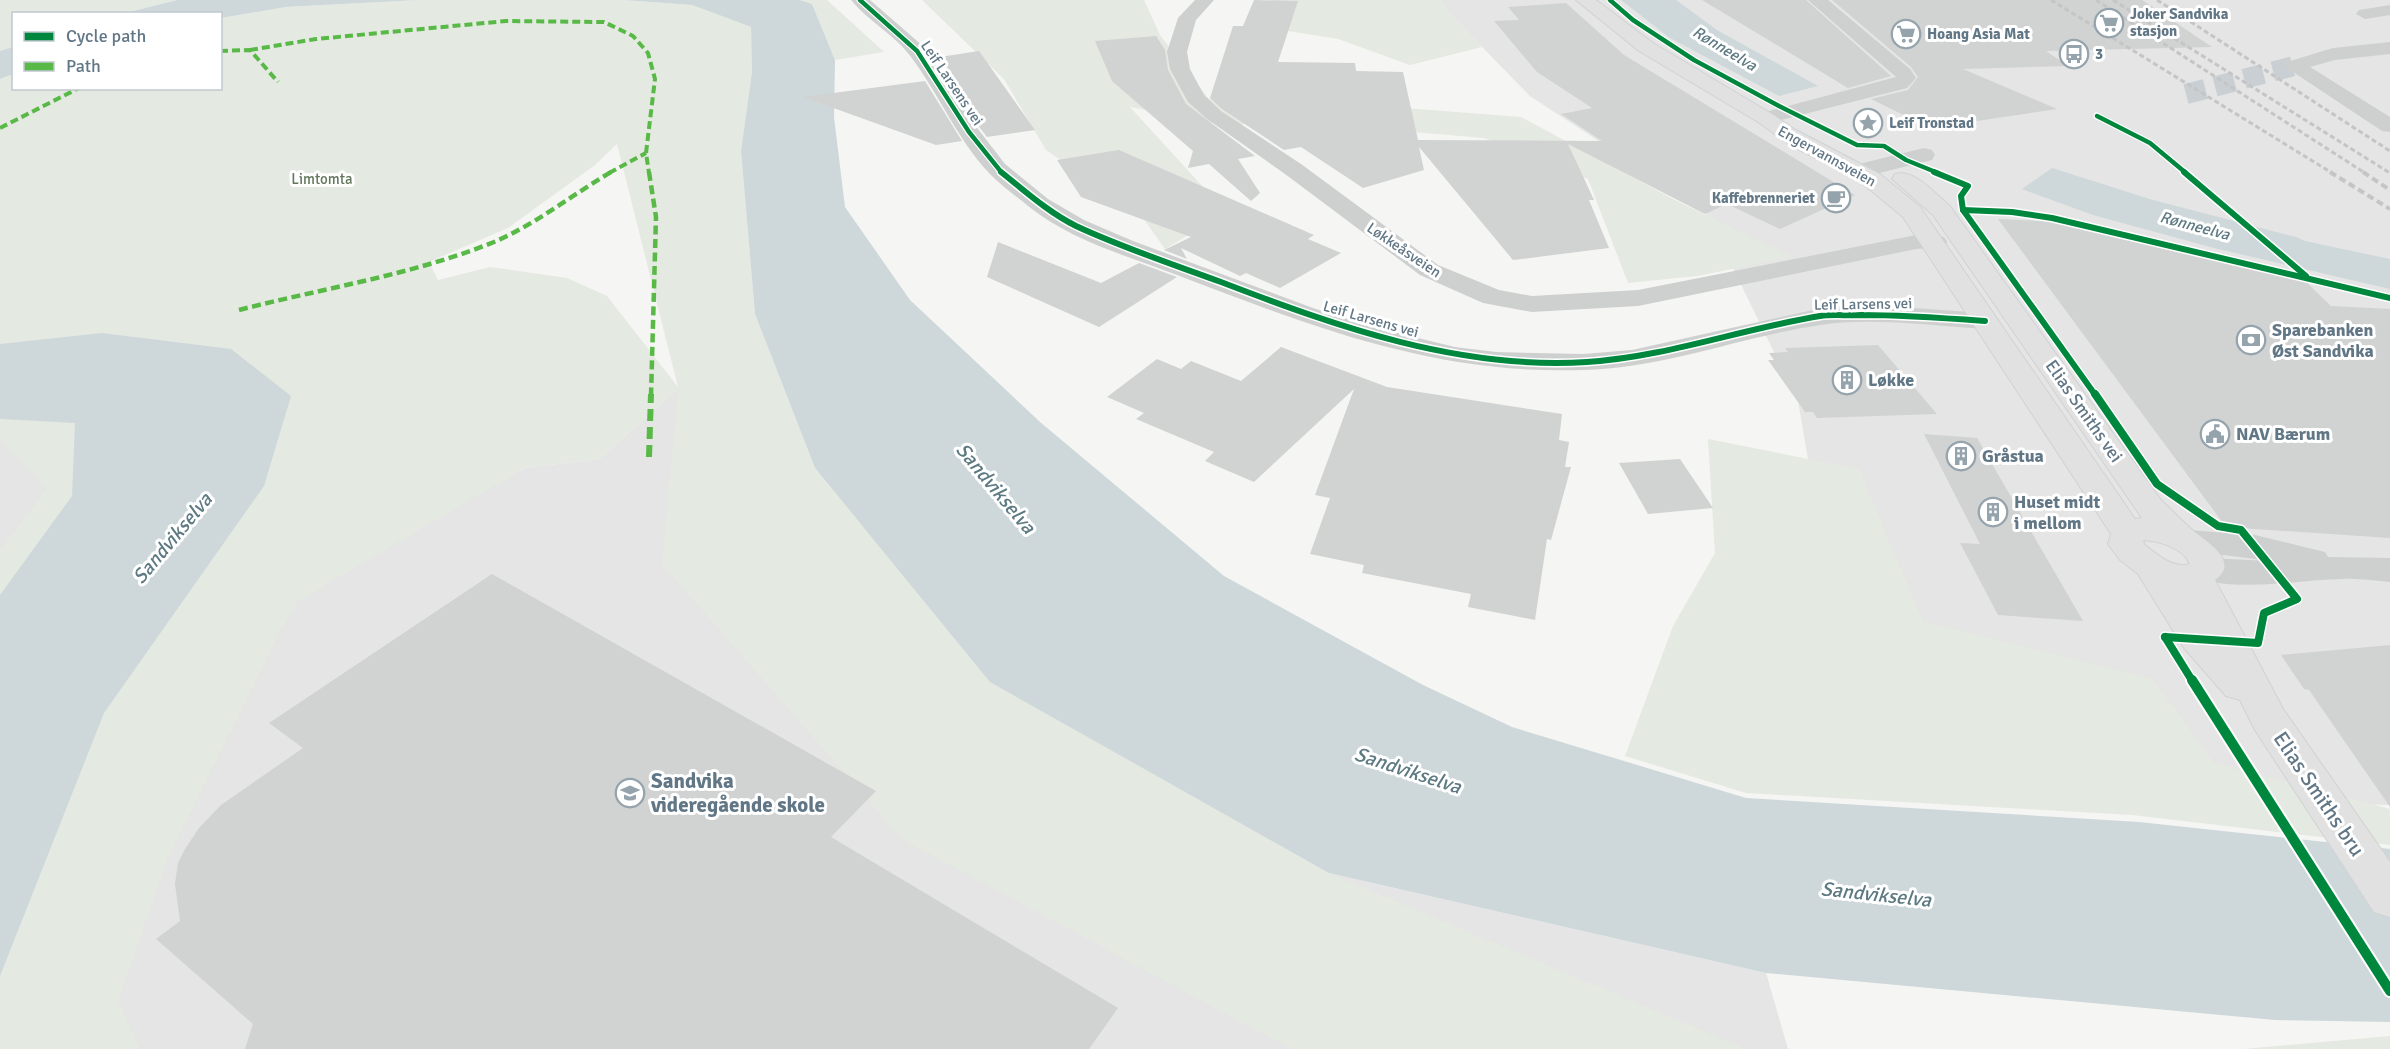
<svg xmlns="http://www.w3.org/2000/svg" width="2390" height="1049" font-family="Signika,sans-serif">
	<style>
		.built { fill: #e4e5e4 }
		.green { fill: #e4e9e1; fill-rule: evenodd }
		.water { fill: #ced8da }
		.building { fill: #d1d2d2 }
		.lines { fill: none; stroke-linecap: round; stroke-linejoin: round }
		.minor-tunnel { stroke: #c9cfd2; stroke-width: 20; stroke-dasharray: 20 10; stroke-linecap: butt }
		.secondary-casing { stroke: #d0d2d3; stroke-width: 2 }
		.minor { fill: #ced0d0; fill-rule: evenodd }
		.secondary { fill: #e1e1e2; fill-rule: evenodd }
		.rail-far1 { stroke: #c4c5c6; stroke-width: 3; stroke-dasharray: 5 3; stroke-linecap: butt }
		.rail { stroke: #c4c5c6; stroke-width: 4; stroke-dasharray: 7 4; stroke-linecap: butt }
		.quiet-far2 { stroke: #58b947; stroke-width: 4; stroke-dasharray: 8 4; stroke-linecap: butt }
		.quiet-far1 { stroke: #58b947; stroke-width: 4.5; stroke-dasharray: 9 4.5; stroke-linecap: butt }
		.quiet { stroke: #58b947; stroke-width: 6; stroke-dasharray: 12 6; stroke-linecap: butt }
		.cycleway-far3-casing { stroke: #fff; stroke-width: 7 }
		.cycleway-far2-casing { stroke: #fff; stroke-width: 9 }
		.cycleway-far1-casing { stroke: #fff; stroke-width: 11 }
		.cycleway-casing { stroke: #fff; stroke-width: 14 }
		.cycleway-far3 { stroke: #00873e; stroke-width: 4.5 }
		.cycleway-far2 { stroke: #00873e; stroke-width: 6 }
		.cycleway-far1 { stroke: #00873e; stroke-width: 8 }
		.cycleway { stroke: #00873e; stroke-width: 10 }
		.labels { text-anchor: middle; stroke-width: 6; stroke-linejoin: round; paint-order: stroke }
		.far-poi-label { font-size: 15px; font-weight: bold; fill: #627786; stroke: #fff; text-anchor: start }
		.far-street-label { font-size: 15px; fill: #627786; stroke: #fff }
		.far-park-label { font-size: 15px; fill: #63785d; stroke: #fff }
		.far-water-label { font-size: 16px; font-style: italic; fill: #5d7a83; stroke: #fff }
		.poi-label { font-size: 18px; font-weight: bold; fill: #627786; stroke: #fff; text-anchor: start }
		.street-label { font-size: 18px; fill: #627786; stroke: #fff }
		.water-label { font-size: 20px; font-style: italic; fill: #5d7a83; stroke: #fff }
		.near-poi-label { font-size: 21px; font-weight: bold; fill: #627786; stroke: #fff; text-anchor: start }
		.near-street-label { font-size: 21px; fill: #627786; stroke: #fff }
	</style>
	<rect width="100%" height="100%" fill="#f5f5f3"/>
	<!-- built -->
	<g class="built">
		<polygon points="1440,0 2390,0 2390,805 1866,795 1798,401 1705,211 1530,96 1449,13"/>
		<polygon points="678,389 1329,873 1766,973 1788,1049 0,1049 0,976 300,597 525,468 599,459"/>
		<polygon points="0,419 72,496 0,595"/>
	</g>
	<!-- green -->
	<g class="green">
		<polygon points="0,0 177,0 125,13 14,14 13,47 0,51"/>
		<path d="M 418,0 L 623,0 L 692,5 L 751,27 L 752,72 L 741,151 L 755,314 L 815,468 L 990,682 L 1329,873 L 1746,1049 L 1291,1049 L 902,839 L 662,564 L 678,389 L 599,459 L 525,468 L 298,601 L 281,629 L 168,858 L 118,1001 L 140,1049 L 0,1049 L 0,550 L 47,489 L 0,440 L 0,79 L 13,74 L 14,88 L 220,88 L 221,18 L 286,7 ZM 617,144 L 678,387 L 607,296 L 567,278 L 490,267 L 438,280 L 429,262 L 508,228 L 595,165 Z"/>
		<polygon points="800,0 827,0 884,52 835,60 812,4"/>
		<polygon points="922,0 1144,0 1160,35 1208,98 1253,121 1235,127 1130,107 1226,212 1165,249 1141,215 1046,150 1004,79"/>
		<polygon points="1273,0 1440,0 1449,13 1482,47 1410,65 1338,39 1282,30"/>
		<polygon points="1391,107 1521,117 1673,199 1793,257 1697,276 1628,283 1588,179 1484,138 1390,130"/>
		<polygon points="1708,439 1859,469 1923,621 2153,679 2214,763 2390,809 2390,845 2132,815 1746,793 1625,756 1673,626 1715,553"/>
		<polygon points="2390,1036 2390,1049 2244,1049"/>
	</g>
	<!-- water -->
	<g class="water">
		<polygon points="177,0 418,0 286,7 221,18 220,14 125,13"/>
		<polygon points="623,0 800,0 812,4 835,60 834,117 845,207 910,300 1040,422 1224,576 1423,685 1512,727 1746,798 2139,822 2390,849 2390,1022 2275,1020 1766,973 1329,873 990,682 815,468 755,314 741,151 752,72 751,27 692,5"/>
		<polygon points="1621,0 1676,0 1717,30 1818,86 1779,96 1670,38"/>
		<polygon points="13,47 13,74 0,79 0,51"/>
		<polygon points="2052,168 2153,200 2296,237 2305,241 2390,259 2390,289 2214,248 2093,215 2022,189"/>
		<polygon points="102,333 231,349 291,396 264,486 104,713 0,976 0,595 72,496 75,423 0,419 0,344"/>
	</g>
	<!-- building -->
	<g class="building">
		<polygon points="1254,0 1298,1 1278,62 1355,63 1356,71 1403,72 1418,140 1602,141 1561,114 1592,108 1537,72 1494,21 1519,20 1508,7 1566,3 1624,55 1855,195 1780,229 1727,204 1705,214 1568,144 1594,200 1589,200 1609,248 1513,260 1419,147 1424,170 1363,188 1301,147 1284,150 1222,109 1210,98 1233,26 1243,26"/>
		<polygon points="1702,0 1806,0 1891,76 1848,88"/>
		<polygon points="1832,0 2142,0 2212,47 2046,51 2068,66 1963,69 2057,109 1977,121 1922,124 1871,99 1908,90 1918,77 1911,67"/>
		<polygon points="1156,36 1165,50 1168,70 1186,104 1255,156 1238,159 1260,193 1251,201 1209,164 1188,168 1193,151 1112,81 1095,41"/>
		<polygon points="979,51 1035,130 987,137 980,128 947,78 953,78 940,57"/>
		<polygon points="925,81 962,141 936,145 803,97"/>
		<polygon points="1119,150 1314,235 1308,239 1341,253 1280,288 1246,273 1240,276 1181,248 1187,259 1164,250 1191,237 1081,197 1057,160"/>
		<polygon points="1998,219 2059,222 2303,279 2331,306 2390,309 2390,538 2226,527"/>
		<polygon points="998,242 1101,283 1139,263 1177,277 1099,327 987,277"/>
		<polygon points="1878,345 1937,414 1817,418 1813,412 1805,412 1768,360 1774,360 1769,353 1788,352 1785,348"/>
		<polygon points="1281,347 1387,387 1562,414 1559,440 1569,442 1565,467 1571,467 1551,540 1547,539 1535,620 1468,607 1471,594 1362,573 1364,565 1310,554 1330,498 1315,495 1354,389 1254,482 1205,461 1214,452 1136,419 1144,413 1107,397 1157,359 1181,369 1191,361 1241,381"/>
		<polygon points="1924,434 1977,438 2083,621 1998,615 1960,543 1980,544"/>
		<polygon points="1680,459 1713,508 1648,514 1619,463"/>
		<polygon points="492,574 876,791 831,837 1118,1008 1089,1049 245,1049 253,1024 156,939 180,921 175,884 178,863 185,849 199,828 221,805 303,748 269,723"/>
		<polygon points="2390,645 2390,807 2309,690 2304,689 2281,655"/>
	</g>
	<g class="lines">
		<!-- minor-tunnel -->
		<polyline class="minor-tunnel" points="2186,94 2294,66"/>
		<!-- secondary casing -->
		<g class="secondary-casing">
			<path id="secondary" d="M 1576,0 L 1596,0 L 1653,43 L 1772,114 L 1794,129 L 1880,174 L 1920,207 L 2135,519 L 2142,518 L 1933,215 L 1892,179 L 1895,174 C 1915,169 1934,193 1949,205 L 2161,500 C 2171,509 2179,518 2189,527 C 2201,539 2243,560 2215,580 L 2283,709 L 2390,862 L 2390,917 L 2374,912 L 2255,730 L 2240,700 L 2226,696 L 2184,648 L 2138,574 L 2120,560 L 2108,544 L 2111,534 L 1903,217 L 1857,179 L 1790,145 L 1758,122 L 1639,51 ZM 2143,540 C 2160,541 2183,548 2190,564 C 2173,569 2156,554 2144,544 Z"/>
		</g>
		<!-- minor -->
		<g class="minor">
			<path d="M 851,0 L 870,0 L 924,47 L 978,129 L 1005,164 L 1048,199 L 1084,220 L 1133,241 L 1313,308 L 1373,327 L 1455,347 L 1496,352 L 1583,354 L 1632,350 L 1822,308 L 1899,307 L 1985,313 L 1995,315 L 1999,321 L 1995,327 L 1985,329 C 1935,326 1869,317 1820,325 C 1740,337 1664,368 1583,370 C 1435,375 1313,327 1177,275 C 1127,256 1070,240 1028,206 C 1015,195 1000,185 989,173 C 957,139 939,94 911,57 C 895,35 868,21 851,0 Z"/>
			<polygon points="1195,0 1214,0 1196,20 1187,52 1190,69 1204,95 1221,111 1301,164 1438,265 1499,290 1532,296 1638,290 1916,235 1944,237 1947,242 1944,247 1916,249 1638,306 1532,312 1483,303 1420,275 1285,174 1207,119 1188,102 1170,69 1167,52 1178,18"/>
			<polygon points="1808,0 1828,0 1910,69 1916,78 1907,88 1765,124 1758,122 1754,118 1758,114 1896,77"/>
			<polygon points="2390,5 2390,15 2365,19 2356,14 2359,10"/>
			<polygon points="2390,42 2390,54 2335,60 2310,67 2390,117 2390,132 2382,131 2284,66 2287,62 2333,48"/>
			<polygon points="1924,148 1932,150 1935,155 1932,160 1859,178 1851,176 1848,171 1851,166"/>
			<path d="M 2188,530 L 2255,535 L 2325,552 L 2328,557 L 2390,558 L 2390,582 C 2375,581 2359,578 2343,579 C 2294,580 2242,592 2194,578 L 2189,570 L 2194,562 L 2206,558 L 2271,561 L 2176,549 L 2171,541 L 2176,533 Z"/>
		</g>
		<!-- secondary -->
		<use href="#secondary" class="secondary"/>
		<!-- rail-far1 -->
		<g class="rail-far1">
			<polyline points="2051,0 2332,173"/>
			<polyline points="2096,0 2365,173"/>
			<polyline points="2113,0 2390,173"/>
			<polyline points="2157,0 2390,151"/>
		</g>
		<!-- rail -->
		<g class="rail">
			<polyline points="2330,172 2390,209"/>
			<polyline points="2363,172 2390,190"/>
		</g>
		<!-- quiet-far2 -->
		<g class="quiet-far2">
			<polyline points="250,50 316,39 506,21 604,22 633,36 648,53 655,79 646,153 649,173"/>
			<polyline points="220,51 250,50 278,82"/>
			<polyline points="0,128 79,88"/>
			<polyline points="609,173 646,153"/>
		</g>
		<!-- quiet-far1 -->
		<g class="quiet-far1">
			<polyline points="649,172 656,217 651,396"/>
			<path d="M 239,310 C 324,288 412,275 494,242 C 536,224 572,195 611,172"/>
		</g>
		<!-- quiet -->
		<polyline class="quiet" points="649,457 651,394"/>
		<!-- cycleway-far3 casing -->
		<g class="cycleway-far3-casing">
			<g id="cycleway-far3">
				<polyline points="860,0 917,51 969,132 1002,173"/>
				<polyline points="1610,0 1633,20 1694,60 1779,106 1857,145 1884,146 1906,160 1938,173"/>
				<polyline points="2097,116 2150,143 2186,173"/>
			</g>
		</g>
		<!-- cycleway-far2 casing -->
		<g class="cycleway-far2-casing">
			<g id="cycleway-far2">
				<path d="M 1001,172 C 1025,191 1048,212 1076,226 C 1123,248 1172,264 1221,282 C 1338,327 1459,370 1587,362 C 1666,357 1741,329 1820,316 C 1833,314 1848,316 1861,315 C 1903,315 1944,318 1985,321"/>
				<polyline points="1934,172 1968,186 1961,196 1963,210 2096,396"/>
				<polyline points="2184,172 2306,276"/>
				<polyline points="1963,210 2012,212 2052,218 2390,298"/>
			</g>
		</g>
		<!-- cycleway-far1 casing -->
		<g class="cycleway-far1-casing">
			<g id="cycleway-far1">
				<polyline points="2095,394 2157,484 2218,526 2241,530 2297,599 2264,613 2258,643 2165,637"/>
				<polyline points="2165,637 2193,682"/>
			</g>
		</g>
		<!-- cycleway casing -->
		<g class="cycleway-casing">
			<polyline id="cycleway" points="2192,680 2390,991"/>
		</g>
		<!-- cycleway-far3 -->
		<use href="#cycleway-far3" class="cycleway-far3"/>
		<!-- cycleway-far2 -->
		<use href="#cycleway-far2" class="cycleway-far2"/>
		<!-- cycleway-far1 -->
		<use href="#cycleway-far1" class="cycleway-far1"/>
		<!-- cycleway -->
		<use href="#cycleway" class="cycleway"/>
	</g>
	<!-- icons -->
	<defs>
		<g id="supermarket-ring" transform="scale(1.5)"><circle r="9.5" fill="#fff" stroke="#95a3ac" stroke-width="1.5"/><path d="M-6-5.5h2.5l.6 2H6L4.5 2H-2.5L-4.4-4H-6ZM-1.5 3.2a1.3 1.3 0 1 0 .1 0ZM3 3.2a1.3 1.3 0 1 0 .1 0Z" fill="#95a3ac"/></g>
		<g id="bus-ring" transform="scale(1.5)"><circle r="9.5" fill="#fff" stroke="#95a3ac" stroke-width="1.5"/><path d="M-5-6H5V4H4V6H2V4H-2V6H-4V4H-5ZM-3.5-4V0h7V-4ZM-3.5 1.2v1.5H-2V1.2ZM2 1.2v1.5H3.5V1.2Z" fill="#95a3ac"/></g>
		<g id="sight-ring" transform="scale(1.5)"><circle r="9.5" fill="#fff" stroke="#95a3ac" stroke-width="1.5"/><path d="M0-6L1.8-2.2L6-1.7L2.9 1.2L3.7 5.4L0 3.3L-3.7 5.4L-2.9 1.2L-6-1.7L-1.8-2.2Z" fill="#95a3ac"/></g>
		<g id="cafe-ring" transform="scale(1.5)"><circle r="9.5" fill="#fff" stroke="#95a3ac" stroke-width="1.5"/><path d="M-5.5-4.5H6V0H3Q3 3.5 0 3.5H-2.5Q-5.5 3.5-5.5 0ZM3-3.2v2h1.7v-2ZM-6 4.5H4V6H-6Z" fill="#95a3ac"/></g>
		<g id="bank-ring" transform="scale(1.5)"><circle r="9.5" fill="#fff" stroke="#95a3ac" stroke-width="1.5"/><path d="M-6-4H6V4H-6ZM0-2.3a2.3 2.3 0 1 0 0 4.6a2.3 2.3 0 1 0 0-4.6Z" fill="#95a3ac"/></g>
		<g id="building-ring" transform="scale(1.5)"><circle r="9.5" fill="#fff" stroke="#95a3ac" stroke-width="1.5"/><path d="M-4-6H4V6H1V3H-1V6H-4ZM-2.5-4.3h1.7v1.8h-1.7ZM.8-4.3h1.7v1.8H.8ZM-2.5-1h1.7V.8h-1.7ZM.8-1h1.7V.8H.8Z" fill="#95a3ac"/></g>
		<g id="civic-ring" transform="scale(1.5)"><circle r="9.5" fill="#fff" stroke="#95a3ac" stroke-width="1.5"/><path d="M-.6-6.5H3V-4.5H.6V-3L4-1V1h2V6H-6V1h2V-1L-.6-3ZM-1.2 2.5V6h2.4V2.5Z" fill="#95a3ac"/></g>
		<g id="school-ring" transform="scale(1.5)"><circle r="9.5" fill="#fff" stroke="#95a3ac" stroke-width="1.5"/><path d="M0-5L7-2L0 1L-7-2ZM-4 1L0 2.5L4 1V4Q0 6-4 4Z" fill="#95a3ac"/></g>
	</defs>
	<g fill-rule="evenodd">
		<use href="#supermarket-ring" x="2109" y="23"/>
		<use href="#supermarket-ring" x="1906" y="34"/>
		<use href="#bus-ring" x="2074" y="54"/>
		<use href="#sight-ring" x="1868" y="123"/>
		<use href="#cafe-ring" x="1836" y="198"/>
		<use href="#bank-ring" x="2251" y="340"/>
		<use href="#building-ring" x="1847" y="380"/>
		<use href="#civic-ring" x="2215" y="434"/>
		<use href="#building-ring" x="1961" y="456"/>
		<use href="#building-ring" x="1993" y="512"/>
		<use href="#school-ring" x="630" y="793"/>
	</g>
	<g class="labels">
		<!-- far-poi labels -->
		<g class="far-poi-label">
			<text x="2130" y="19">Joker Sandvika<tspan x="2130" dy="17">stasjon</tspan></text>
			<text x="1927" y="39">Hoang Asia Mat</text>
			<text x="2095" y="59">3</text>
			<text x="1889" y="128">Leif Tronstad</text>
			<text x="1815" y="203" text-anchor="end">Kaffebrenneriet</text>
		</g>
		<!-- far-street labels -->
		<g class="far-street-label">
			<text transform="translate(952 83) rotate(56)" y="5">Leif Larsens vei</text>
			<text transform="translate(1827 156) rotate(29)" y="5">Engervannsveien</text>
			<text transform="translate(1404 250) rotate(34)" y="5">Løkkeåsveien</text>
			<text transform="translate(1863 304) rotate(-1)" y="5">Leif Larsens vei</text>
			<text transform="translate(1371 319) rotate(16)" y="5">Leif Larsens vei</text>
		</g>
		<!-- far-park labels -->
		<g class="far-park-label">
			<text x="322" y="184">Limtomta</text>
		</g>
		<!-- far-water labels -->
		<g class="far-water-label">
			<text transform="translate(1725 48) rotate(31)" y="6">Rønneelva</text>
			<text transform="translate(2195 225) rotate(15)" y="6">Rønneelva</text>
		</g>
		<!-- poi labels -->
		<g class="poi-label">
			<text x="2272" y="336">Sparebanken<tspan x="2272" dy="21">Øst Sandvika</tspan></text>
			<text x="1868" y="386">Løkke</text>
			<text x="2236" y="440">NAV Bærum</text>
			<text x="1982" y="462">Gråstua</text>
			<text x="2014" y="508">Huset midt<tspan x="2014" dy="21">i mellom</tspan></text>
		</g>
		<!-- street labels -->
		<g class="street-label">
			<text transform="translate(2084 411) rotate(55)" y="6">Elias Smiths vei</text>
		</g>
		<!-- water labels -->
		<g class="water-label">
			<text transform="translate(996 488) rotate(50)" y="7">Sandvikselva</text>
			<text transform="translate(172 538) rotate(-50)" y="7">Sandvikselva</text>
			<text transform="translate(1408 770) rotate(18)" y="7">Sandvikselva</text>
			<text transform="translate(1876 894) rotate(6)" y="7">Sandvikselva</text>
		</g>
		<!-- near-poi labels -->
		<g class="near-poi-label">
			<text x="651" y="788">Sandvika<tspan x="651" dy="24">videregående skole</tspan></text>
		</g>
		<!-- near-street labels -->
		<g class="near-street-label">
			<text transform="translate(2319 794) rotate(56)" y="7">Elias Smiths bru</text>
		</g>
	</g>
	<!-- legend -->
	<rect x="12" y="12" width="210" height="78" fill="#ffffff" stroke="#c0c9cf" stroke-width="1.5"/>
	<rect x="24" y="32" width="30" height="9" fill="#00873e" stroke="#c0c9cf" stroke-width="1.5"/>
	<text x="66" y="42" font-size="18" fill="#627786">Cycle path</text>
	<rect x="24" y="62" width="30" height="9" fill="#58b947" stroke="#c0c9cf" stroke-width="1.5"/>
	<text x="66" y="72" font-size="18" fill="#627786">Path</text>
</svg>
